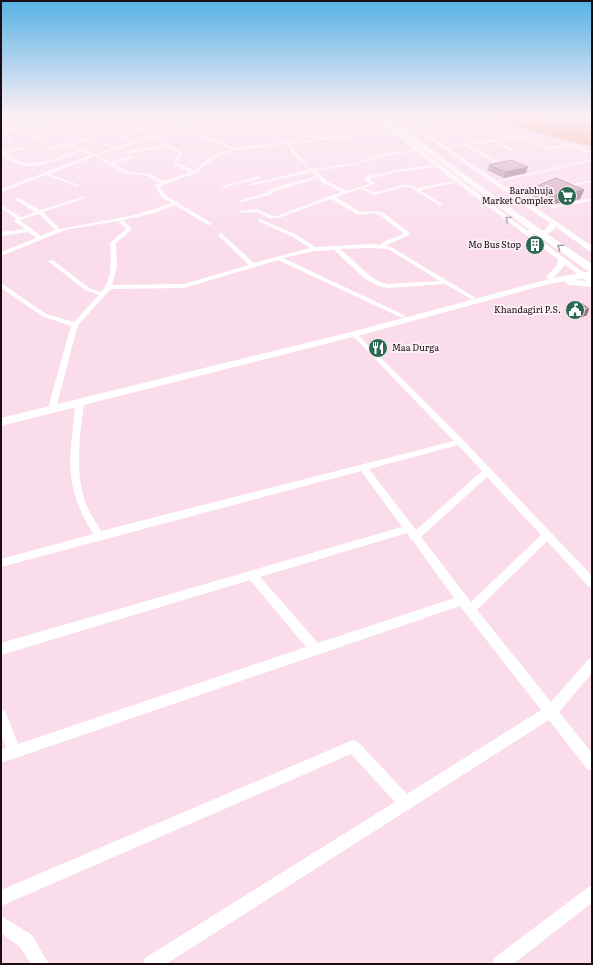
<svg xmlns="http://www.w3.org/2000/svg" width="593" height="965" font-family="Literata,serif">
	<style>
		.green { fill: #f7a57d }
		.lines { fill: none; stroke-linecap: round; stroke-linejoin: round }
		.minor { fill: #fff; fill-rule: evenodd }
		.tertiary { fill: #fff; fill-rule: evenodd }
		.secondary { fill: #fff; fill-rule: evenodd }
		.trunk { fill: #fff; fill-rule: evenodd }
		.wall { fill: #b58ea2 }
		.shaded-wall { fill: #947484 }
		.building { fill: #d3a5bc; stroke: #947484 }
		.oneway { stroke: #a49ea1 }
		.labels { text-anchor: middle; stroke-width: 4; stroke-linejoin: round; paint-order: stroke }
		.far-poi-label { font-size: 9px; fill: #1c0c15; stroke: #faf0f5; text-anchor: end }
	</style>
	<rect width="100%" height="100%" fill="#fadceb"/>
	<!-- green -->
	<path class="green" d="M 489,114 L 535,114 L 557,122 L 574,119 L 592,125 L 592,147 C 558,137 521,131 489,114 Z"/>
	<g class="lines">
		<!-- minor -->
		<g class="minor">
			<path d="M 25,114 C 30,114 33,117 38,117 C 52,115 59,110 72,120 L 68,121 L 82,129 L 79,130 L 64,122 L 35,127 L 26,127 L 35,137 L 42,141 L 42,143 L 33,139 L 23,128 L 6,133 L 14,142 L 11,143 L 2,133 L 8,131 L 6,129 L 1,130 L 1,128 L 7,127 L 11,129 L 29,125 L 26,121 L 35,120 ZM 59,115 L 67,120 L 35,125 L 30,122 L 39,121 L 38,119 Z"/>
			<path d="M 96,114 L 101,114 L 154,133 L 156,135 L 183,127 L 179,125 L 185,121 L 207,116 L 208,118 L 184,125 L 194,129 L 226,122 L 226,124 L 197,130 L 201,134 L 234,148 L 315,139 L 279,123 L 280,121 L 320,138 L 395,130 L 394,132 L 290,144 L 296,153 L 309,165 L 309,167 L 313,169 L 354,163 L 389,153 L 418,150 L 420,151 L 389,155 L 354,165 L 316,171 L 327,181 L 346,191 L 370,184 L 364,179 L 364,177 L 402,169 L 438,165 L 439,167 L 402,171 L 369,179 L 375,184 L 364,188 C 368,190 373,192 376,192 C 390,191 404,179 417,188 L 460,180 L 458,182 L 420,190 L 442,204 L 442,205 L 440,206 L 410,187 L 404,187 L 375,195 L 360,189 L 336,197 L 361,212 L 374,211 L 384,213 L 411,234 L 385,246 L 391,247 L 476,298 L 471,299 L 445,284 L 388,288 L 378,286 L 364,278 L 334,250 L 314,251 L 283,258 L 404,315 L 404,317 L 400,317 L 278,260 L 184,288 L 111,289 L 78,325 L 57,404 L 53,407 L 50,406 L 49,404 L 71,326 L 42,316 L 1,288 L 1,283 L 46,314 L 74,322 L 99,295 L 85,290 L 48,261 L 53,260 L 89,288 L 101,292 C 113,279 111,259 110,243 L 126,229 L 118,221 L 65,230 L 1,256 L 1,252 L 36,238 L 28,232 L 1,236 L 1,232 L 25,229 L 14,221 L 14,220 L 16,218 L 1,208 L 1,205 L 21,217 L 35,212 L 16,200 L 16,198 L 20,198 L 40,210 L 85,196 L 85,198 L 43,212 L 60,229 L 135,215 L 172,203 L 161,197 L 155,185 L 160,183 L 147,176 L 123,173 L 95,156 L 50,174 L 79,185 L 79,187 L 46,175 L 1,192 L 1,189 L 91,155 L 81,151 C 60,159 35,173 12,162 C 8,160 3,155 2,151 L 25,147 L 25,149 L 6,153 C 27,173 54,159 78,150 L 66,145 L 46,151 L 45,149 L 92,137 L 93,139 L 70,144 L 95,154 L 113,148 L 103,145 L 103,143 L 116,147 L 133,142 L 110,131 L 111,129 L 136,141 L 153,136 ZM 186,128 L 195,132 L 199,136 L 231,149 L 214,155 L 194,170 L 177,163 L 182,152 L 161,142 L 157,137 ZM 154,138 L 162,145 L 128,151 L 130,156 L 111,162 L 98,155 ZM 287,144 L 294,155 L 309,167 L 309,170 L 249,184 L 249,186 L 312,172 L 316,176 L 267,190 L 268,192 L 239,201 L 239,203 L 273,194 L 272,192 L 318,178 L 323,183 L 341,192 L 277,216 L 272,216 L 258,209 L 240,211 L 240,213 L 257,212 L 269,218 L 278,218 L 331,199 L 358,215 L 374,213 L 380,215 L 404,234 L 383,242 L 380,245 L 371,244 L 315,247 L 297,235 L 260,219 L 258,220 L 258,221 L 293,237 L 310,248 L 254,263 L 221,233 L 219,234 L 219,236 L 249,265 L 184,284 L 112,285 L 117,267 L 116,243 L 132,229 L 123,220 L 151,214 L 175,205 L 208,225 L 213,224 L 165,195 L 160,186 L 196,173 L 216,157 L 235,150 ZM 165,147 L 179,153 L 174,164 L 190,172 L 164,181 L 150,174 L 126,171 L 114,164 L 133,158 L 131,153 ZM 39,214 L 55,230 L 41,236 L 20,220 ZM 371,248 L 388,249 L 440,281 L 388,284 C 367,280 357,261 340,249 Z"/>
			<polygon points="287,114 292,114 284,117 282,116"/>
			<polygon points="301,114 305,114 324,129 324,131 322,131"/>
			<polygon points="410,114 414,114 430,123 479,117 473,114 477,114 485,118 413,127 412,125 426,123"/>
			<polygon points="437,114 458,114 441,116"/>
			<polygon points="589,114 592,115 581,121 578,120"/>
			<polygon points="18,118 19,120 1,123 1,121"/>
			<polygon points="484,125 513,137 522,136 550,147 572,144 592,152 592,154 572,146 550,149 521,138 497,141 514,150 513,152 493,142 468,145 497,161 496,163 464,145 443,148 441,147 509,137 484,127"/>
			<polygon points="471,126 472,128 423,134 421,133"/>
			<polygon points="592,159 592,161 494,183 492,182"/>
			<polygon points="259,176 261,178 222,188 220,187"/>
			<polygon points="592,180 592,182 571,186 569,185"/>
			<polygon points="588,199 590,199 590,201 554,208 536,202 521,203 519,202 536,200 554,206"/>
			<path d="M 354,332 L 356,333 L 463,440 L 592,576 L 592,588 L 588,586 L 547,541 L 477,610 L 551,702 L 588,660 L 592,658 L 592,673 L 559,712 L 592,753 L 592,771 L 587,769 L 549,720 L 166,964 L 143,964 L 145,958 L 395,802 L 351,754 L 1,906 L 1,890 L 353,740 L 358,742 L 407,794 L 541,710 L 460,606 L 1,763 L 1,749 L 6,748 L 1,733 L 1,709 L 5,711 L 18,744 L 306,647 L 250,580 L 1,655 L 1,643 L 402,527 L 361,471 L 1,567 L 1,559 L 93,534 C 70,495 67,473 73,429 C 74,420 74,409 77,401 L 83,401 L 84,403 C 80,436 74,472 86,504 C 90,514 96,522 101,531 L 454,441 L 352,335 L 351,334 ZM 458,445 L 482,471 L 416,530 L 369,469 ZM 487,477 L 541,535 L 471,602 L 421,537 ZM 407,533 L 411,540 L 413,541 L 454,598 L 318,643 L 260,577 Z"/>
			<polygon points="592,885 592,903 513,964 492,964 494,958 587,888"/>
			<polygon points="1,916 32,935 49,964 31,964 20,947 1,933"/>
		</g>
		<!-- tertiary -->
		<g class="tertiary">
			<path d="M 370,114 L 375,114 L 526,230 L 545,230 L 550,223 L 394,114 L 399,114 L 592,246 L 592,251 L 589,251 L 556,227 C 549,236 541,235 531,233 L 592,279 L 592,285 L 436,167 Z"/>
			<polygon points="561,114 567,114 592,122 592,125"/>
		</g>
		<!-- secondary -->
		<polygon class="secondary" points="558,257 564,257 565,265 553,278 592,271 592,277 574,280 592,281 592,287 570,285 567,284 566,281 549,284 357,336 1,426 1,418 351,332 549,279 546,277 557,265"/>
		<!-- trunk -->
		<polygon class="trunk" points="376,114 383,114 537,227 592,264 592,272 588,271 531,231"/>
	</g>
	<!-- wall -->
	<g class="wall">
		<polygon points="489,165 526,173 504,178 487,170"/>
		<polygon points="535,187 584,190 580,199 554,204 532,196"/>
		<polygon points="567,307 587,315 577,319 565,312"/>
	</g>
	<!-- shaded-wall -->
	<g class="shaded-wall">
		<polygon points="528,167 526,173 504,178 505,172"/>
		<polygon points="584,190 580,199 554,204 557,195"/>
		<polygon points="589,309 587,315 577,319 579,313"/>
	</g>
	<!-- building -->
	<g class="building">
		<polygon points="511,160 528,167 505,172 489,165"/>
		<polygon points="556,178 584,190 557,195 535,187"/>
		<polygon points="578,301 589,309 579,313 567,307"/>
	</g>
	<!-- one-way arrows -->
	<defs><path id="oneway-chevron" d="M-2-3.5L2.5 0L-2 3.5" fill="none" stroke-width="1.6" stroke-linecap="round" stroke-linejoin="round"/></defs>
	<g class="oneway">
		<use href="#oneway-chevron" transform="translate(508 219) rotate(-143)"/>
		<use href="#oneway-chevron" transform="translate(560 247) rotate(-145)"/>
	</g>
	<!-- sky -->
	<linearGradient id="sky" x2="0" y2="1"><stop stop-color="#57b2e3"/><stop offset="0.46" stop-color="#fdeff6"/><stop offset="1" stop-color="#fdeff6" stop-opacity="0"/></linearGradient>
	<rect width="593" height="249" fill="url(#sky)"/>
	<!-- icons -->
	<defs>
		<g id="supermarket-disc" transform="scale(1)"><circle r="9.5" fill="#2c6751" stroke="#faf0f5"/><path d="M-6-5.5h2.5l.6 2H6L4.5 2H-2.5L-4.4-4H-6ZM-1.5 3.2a1.3 1.3 0 1 0 .1 0ZM3 3.2a1.3 1.3 0 1 0 .1 0Z" fill="#fff"/></g>
		<g id="building-disc" transform="scale(1)"><circle r="9.5" fill="#2c6751" stroke="#faf0f5"/><path d="M-4-6H4V6H1V3H-1V6H-4ZM-2.5-4.3h1.7v1.8h-1.7ZM.8-4.3h1.7v1.8H.8ZM-2.5-1h1.7V.8h-1.7ZM.8-1h1.7V.8H.8Z" fill="#fff"/></g>
		<g id="civic-disc" transform="scale(1)"><circle r="9.5" fill="#2c6751" stroke="#faf0f5"/><path d="M-.6-6.5H3V-4.5H.6V-3L4-1V1h2V6H-6V1h2V-1L-.6-3ZM-1.2 2.5V6h2.4V2.5Z" fill="#fff"/></g>
		<g id="restaurant-disc" transform="scale(1)"><circle r="9.5" fill="#2c6751" stroke="#faf0f5"/><path d="M-5-6h1v4h1v-4h1v4h1v-4h1v5L-1.5 .5V6h-2V.5L-5-1ZM5-6V6H3V1.5H1.5Q1.5-4 5-6Z" fill="#fff"/></g>
	</defs>
	<g fill-rule="evenodd">
		<use href="#supermarket-disc" x="567" y="196"/>
		<use href="#building-disc" x="535" y="245"/>
		<use href="#civic-disc" x="575" y="310"/>
		<use href="#restaurant-disc" x="378" y="348"/>
	</g>
	<g class="labels">
		<!-- far-poi labels -->
		<g class="far-poi-label">
			<text x="553" y="194">Barabhuja<tspan x="553" dy="10">Market Complex</tspan></text>
			<text x="521" y="248">Mo Bus Stop</text>
			<text x="561" y="313">Khandagiri P.S.</text>
			<text x="392" y="351" text-anchor="start">Maa Durga</text>
		</g>
	</g>
	<!-- border -->
	<rect width="593" height="965" fill="none" stroke="#1c0c15" stroke-width="4"/>
</svg>
